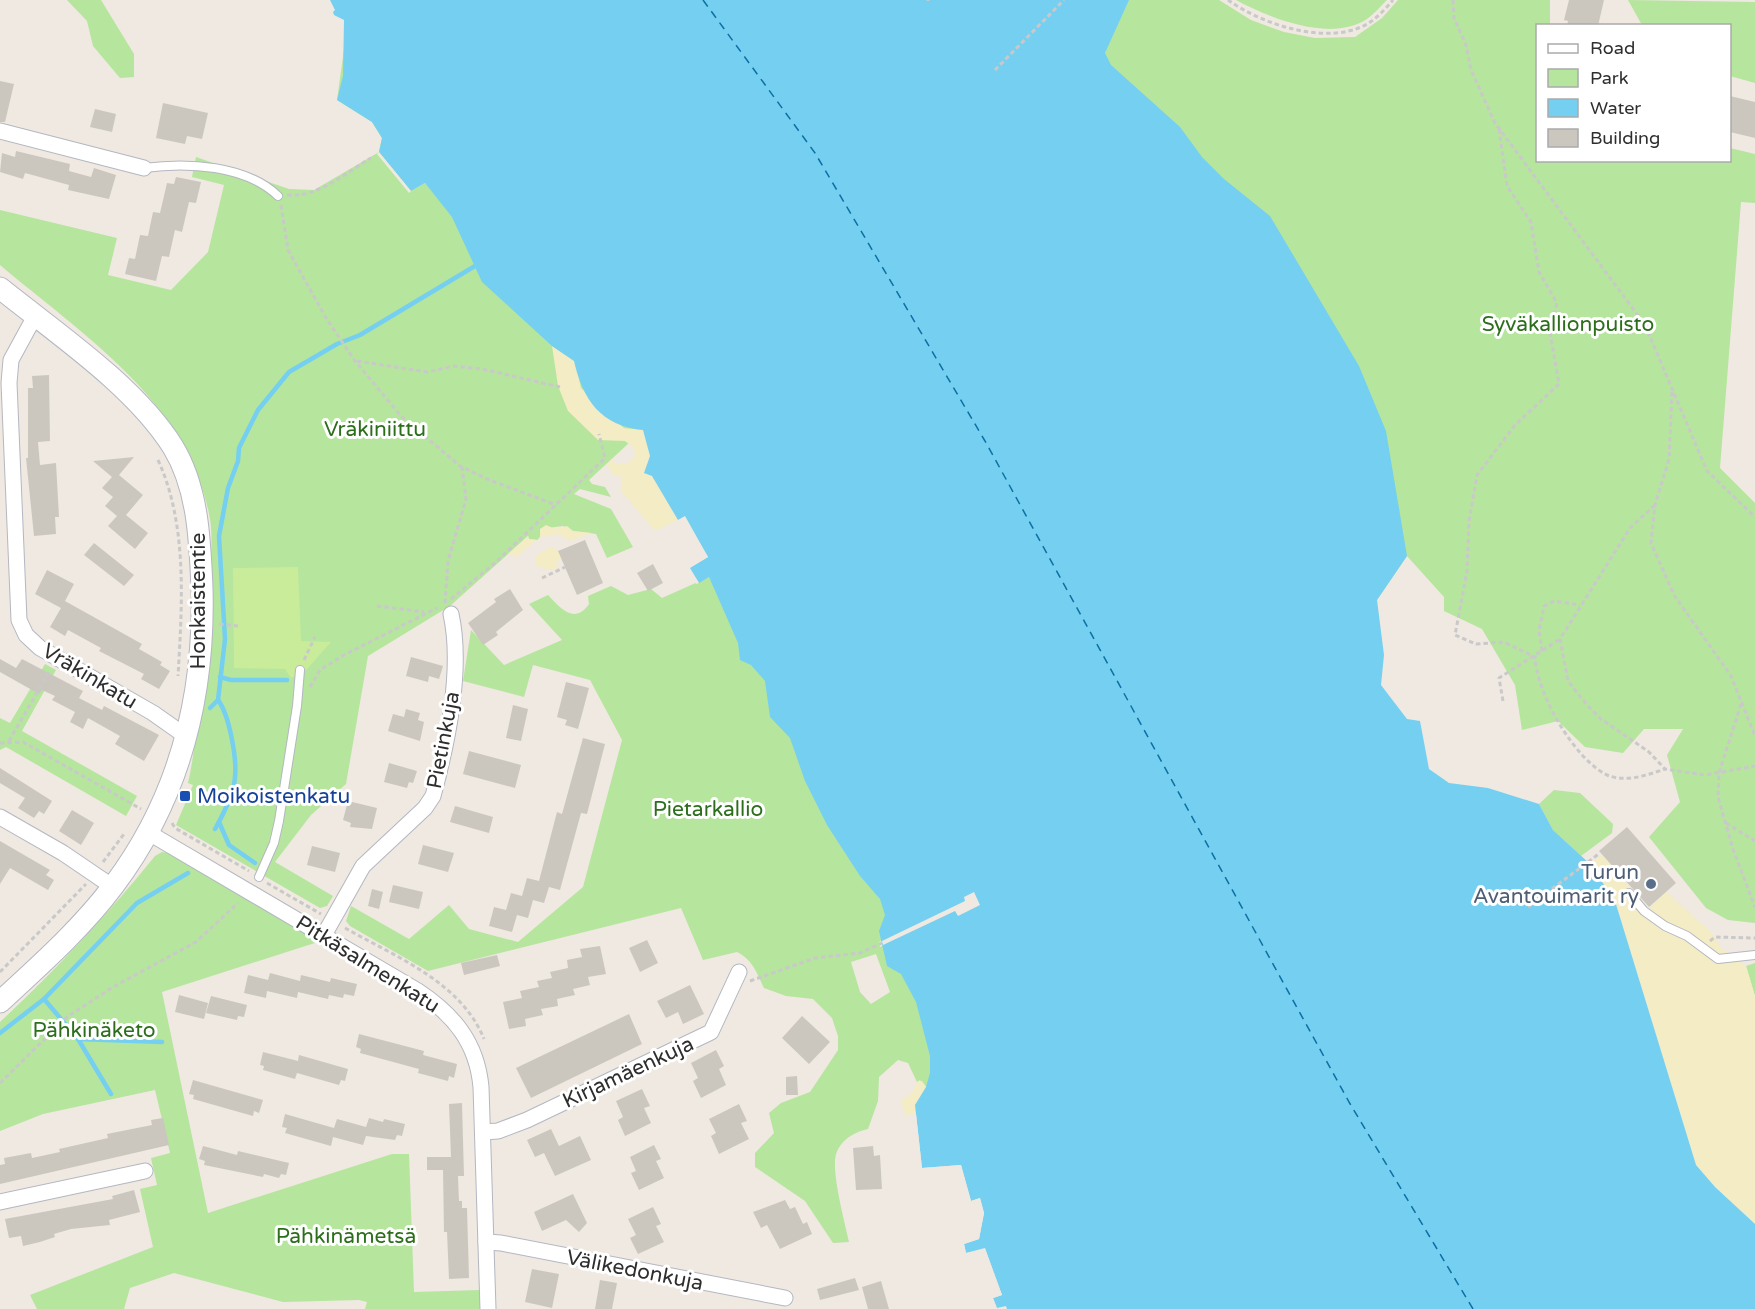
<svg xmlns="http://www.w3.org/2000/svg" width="1755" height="1309" font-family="'Varela Round',sans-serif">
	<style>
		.green { fill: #b6e59e; fill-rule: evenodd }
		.sand { fill: #f3ecc5 }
		.pitch { fill: #c9ec9a }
		.water { fill: #75cff0 }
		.pier { fill: #efe9e1 }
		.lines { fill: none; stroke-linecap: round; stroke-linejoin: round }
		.stream { stroke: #75cff0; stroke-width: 4.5 }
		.ferry { stroke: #0d6fa3; stroke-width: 1.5; stroke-dasharray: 8 6; stroke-linecap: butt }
		.building { fill: #cbc7bf }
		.lane-casing { stroke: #b4b7c1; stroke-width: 10 }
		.street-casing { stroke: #b4b7c1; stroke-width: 17 }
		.secondary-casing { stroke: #b4b7c1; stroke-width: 23 }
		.path { stroke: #c9c9c9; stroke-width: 3; stroke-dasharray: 4.5 3; stroke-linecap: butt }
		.lane { stroke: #fff; stroke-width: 8 }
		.street { stroke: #fff; stroke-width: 15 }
		.secondary { stroke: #fff; stroke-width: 21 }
		.transit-dot { fill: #1a4fb4; stroke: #fff; stroke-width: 2 }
		.service-dot { fill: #5c6f8a; stroke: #fff; stroke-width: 2 }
		.labels { text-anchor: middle; stroke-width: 6; stroke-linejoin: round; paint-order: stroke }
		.park-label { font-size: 21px; fill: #2c6e1b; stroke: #fff }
		.street-label { font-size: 21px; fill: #2e2e2e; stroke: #fff }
		.transit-label { font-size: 21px; fill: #164399; stroke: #fff; text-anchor: start }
		.service-label { font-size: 21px; fill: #4e5e75; stroke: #fff; text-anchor: end }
	</style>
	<rect width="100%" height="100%" fill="#efe9e1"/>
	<!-- green -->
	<g class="green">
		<polygon points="67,0 101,0 134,54 134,77 120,78 93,46 87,21"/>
		<polygon points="1112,0 1219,0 1251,20 1284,32 1315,38 1355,37 1382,18 1398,0 1550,0 1550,25 1538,26 1538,160 1730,160 1730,148 1755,154 1755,203 1741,202 1720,468 1755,503 1755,923 1728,920 1706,908 1649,837 1680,802 1667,755 1683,729 1644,729 1623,753 1585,747 1558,721 1522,730 1515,685 1482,629 1444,611 1444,597 1407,556 1377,600 1129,149 1105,54"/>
		<path d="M 1236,0 L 1387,0 C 1381,6 1374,14 1367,19 C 1331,43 1269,18 1236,0 Z"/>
		<polygon points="1628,0 1755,2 1755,83 1730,76 1730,26 1642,25"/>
		<path d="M 345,42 L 411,191 L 425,183 L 643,430 L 589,480 L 592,484 L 605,487 L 611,497 L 580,489 L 574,494 L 611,509 L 633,547 L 607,558 L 596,534 L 573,531 L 563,526 L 540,529 L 540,537 L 537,540 L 529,539 L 528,536 L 450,606 L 368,656 L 346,784 L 311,815 L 275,862 L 333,896 L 327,906 L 320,908 L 176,825 L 193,785 L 188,783 C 199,735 199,683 203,633 C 206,601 215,550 210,519 C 190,403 84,336 0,265 L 0,210 L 117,238 L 108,275 L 171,290 L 208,252 L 224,185 L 192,177 L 196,157 L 289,189 L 314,190 L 379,152 L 382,138 L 372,122 L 337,100 Z"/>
		<path d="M 709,577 L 906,929 L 879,942 L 880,947 L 905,935 L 920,945 L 936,1101 L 922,1081 L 917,1082 L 908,1063 L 898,1060 L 879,1077 L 878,1101 L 868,1129 C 855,1132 841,1139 836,1154 C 831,1172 845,1223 849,1242 L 833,1243 L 805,1201 L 755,1167 L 755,1153 L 774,1133 L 769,1113 L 781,1103 L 810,1092 L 838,1050 L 838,1036 L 832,1018 L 813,999 L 786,996 L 764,988 C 757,973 752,959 737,952 L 703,960 L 681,908 L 428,971 L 350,926 L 346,921 L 351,906 L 409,939 L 449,905 L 469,929 L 518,942 L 583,887 L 622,740 L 590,680 L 533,665 L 524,697 L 463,681 L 471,630 L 504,665 L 562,640 L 529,604 L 548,595 C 560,608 575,625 589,604 L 588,596 L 611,586 L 628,595 L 651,589 L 662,598 ZM 876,954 L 890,992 L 871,1004 L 860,992 L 851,962 Z"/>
		<polygon points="45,664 56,670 22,731 137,796 126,816 6,747 0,750 0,718 10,723"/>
		<polygon points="1554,790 1580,793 1613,824 1612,833 1581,856 1553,830 1539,804"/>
		<path d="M 162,852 L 170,853 L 321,941 L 162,992 L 208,1213 L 392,1154 L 409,1154 L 414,1292 L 480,1290 L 481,1309 L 365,1309 L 367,1302 L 359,1300 L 283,1302 L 174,1273 L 130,1288 L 124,1309 L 37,1309 L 30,1295 L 153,1247 L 140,1189 L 157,1185 L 151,1158 L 170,1153 L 155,1090 L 43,1114 L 0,1131 L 0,1022 C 56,970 107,915 155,856 Z"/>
		<polygon points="1755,963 1755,996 1746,966"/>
	</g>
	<!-- sand -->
	<g class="sand">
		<path d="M 552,346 L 575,361 L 581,388 L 624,428 L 643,430 C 651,446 651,456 644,473 L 652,476 L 678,520 L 655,531 L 621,491 L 621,475 L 614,475 L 606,465 L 612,459 L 615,463 L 628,463 L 635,456 L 634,448 L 625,441 L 598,440 L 568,411 L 558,386 Z"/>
		<polygon points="546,525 555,529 567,526 573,531 592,533 570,541 558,534 540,537 540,529"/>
		<polygon points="528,536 529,539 537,540 516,557 508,554"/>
		<polygon points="551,547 557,549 562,559 556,562 559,568 549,570 536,565 535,556"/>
		<polygon points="1602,855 1648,909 1666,892 1711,932 1722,949 1746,966 1755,996 1755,1224 1715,1187 1696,1165 1615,901 1590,864"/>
		<polygon points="920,1080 926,1087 917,1102 916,1114 905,1115 901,1101 913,1092 917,1082"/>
	</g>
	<!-- pitch -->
	<polygon class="pitch" points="298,567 301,641 331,642 307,669 291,678 285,669 234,668 233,568"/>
	<!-- water -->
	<path class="water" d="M 330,0 L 1129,0 L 1105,53 L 1111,65 L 1180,127 L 1202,157 L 1224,179 L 1270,216 L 1359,366 L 1386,431 L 1407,556 L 1377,600 L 1384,655 L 1381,685 L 1407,719 L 1420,721 L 1429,769 L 1449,783 L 1488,788 L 1539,804 L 1553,830 L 1590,864 L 1615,901 L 1696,1165 L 1715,1187 L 1755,1224 L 1755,1309 L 997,1309 L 993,1298 L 1002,1295 L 985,1249 L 966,1253 L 964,1244 L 979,1239 L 984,1213 L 980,1198 L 971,1201 L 961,1165 L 922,1168 L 915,1105 L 926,1087 L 930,1073 L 930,1056 L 916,1002 L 901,974 L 887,966 L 879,931 L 885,915 L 880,899 L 860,876 L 827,825 L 805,781 L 790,738 L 770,717 L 765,681 L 751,665 L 740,660 L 738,643 L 709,577 L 699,583 L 689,568 L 708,557 L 684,517 L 678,520 L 652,476 L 644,473 L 650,456 L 643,430 C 601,426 583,400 574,361 L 552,346 L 482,282 L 452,217 L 425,183 L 411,191 L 379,152 L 382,138 L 372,122 L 337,100 L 343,76 L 344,20 L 334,15 L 333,12 L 335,10 Z"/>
	<!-- pier -->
	<g class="pier">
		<polygon points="379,152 411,191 409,193 377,154"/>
		<polygon points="685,516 708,557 690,568 699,583 696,584 687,567 704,556 684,520 675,522"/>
		<polygon points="974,892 980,905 958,916 955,911 883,945 882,941 965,901 964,897"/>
		<polygon points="913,1114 916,1114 922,1168 961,1165 971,1201 980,1198 984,1213 979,1239 964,1244 966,1253 985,1248 1002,1295 993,1298 997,1308 1006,1306 1007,1309 994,1309 990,1297 998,1293 983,1252 966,1256 963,1254 961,1242 976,1237 981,1213 978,1202 968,1203 958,1168 919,1170"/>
	</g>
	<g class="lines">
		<!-- stream -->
		<g class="stream">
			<polyline points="220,677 231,680 287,680"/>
			<polyline points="210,708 218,700"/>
			<polyline points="219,822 229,845 255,863"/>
			<path d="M 215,829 C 223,815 234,793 235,777 C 237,758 229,714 218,700 L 225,639 L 219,536 L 228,488 L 238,461 L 239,448 L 258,410 L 289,372 L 337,344 L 360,335 L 475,266"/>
			<polyline points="44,999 78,1039 111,1094"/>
			<polyline points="0,1033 44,999 137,903 188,873"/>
			<polyline points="78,1039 162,1042"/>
		</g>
		<!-- ferry -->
		<polyline class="ferry" points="703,0 815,153 985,441 1349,1102 1473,1309"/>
	</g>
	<!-- building -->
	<g class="building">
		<polygon points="1569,0 1604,0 1598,26 1567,26 1568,21 1564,20"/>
		<polygon points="0,81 14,84 5,122 0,122"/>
		<polygon points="1730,96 1755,102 1755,138 1730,132"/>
		<polygon points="163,103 208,113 202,139 187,136 185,144 156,138"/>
		<polygon points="95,109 116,114 112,132 90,127"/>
		<polygon points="16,151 70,164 69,171 91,177 94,168 116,175 109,199 68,190 69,185 25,173 23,179 0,172 2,153 15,157"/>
		<polygon points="176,177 201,182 196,203 189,202 182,232 175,230 169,257 162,256 156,281 125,274 129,258 135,259 140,235 148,236 153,212 160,213 167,183 174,184"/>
		<polygon points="49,375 50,441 38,442 40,465 56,463 59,517 55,517 56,534 34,536 26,458 28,458 28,388 33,388 32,376"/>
		<polygon points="134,457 119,475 143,495 126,515 148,533 135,549 108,526 117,516 105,506 113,497 102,488 112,477 93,461"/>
		<polygon points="585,540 603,583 577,595 558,551"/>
		<polygon points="94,543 134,575 124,586 84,555"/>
		<polygon points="653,564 663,583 648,591 637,573"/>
		<polygon points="47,570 74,584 65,601 142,644 139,649 162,662 160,665 170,671 159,689 141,679 144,674 99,651 101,648 68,630 65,636 50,627 61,608 35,594"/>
		<polygon points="510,589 523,610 496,632 498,635 483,645 468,623 496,602 494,599"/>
		<polygon points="411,657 443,666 439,679 429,676 428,682 406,676"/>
		<polygon points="0,659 16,668 22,659 83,691 79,698 102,710 104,706 159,735 144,761 115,744 120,736 88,718 83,729 70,722 75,712 52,700 55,696 42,690 39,694 0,672"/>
		<polygon points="566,682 589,688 578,729 565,725 567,720 557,717"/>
		<polygon points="513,705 528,709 521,741 506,738"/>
		<polygon points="406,709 420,713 418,720 424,722 420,741 388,731 393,714 404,717"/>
		<polygon points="583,738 605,744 587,814 581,813 560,890 549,887 544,903 533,900 528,918 517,915 512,932 489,926 494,907 506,910 511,893 522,896 527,878 539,881 557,812 562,814"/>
		<polygon points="469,751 521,765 515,788 463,774"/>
		<polygon points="389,763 417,771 413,783 409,782 407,788 384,782"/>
		<polygon points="0,768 52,801 44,814 39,811 34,818 18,808 25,798 0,783"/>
		<polygon points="348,801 377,808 372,829 350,827 351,823 343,820"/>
		<polygon points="455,806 493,817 489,833 450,822"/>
		<polygon points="72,810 94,823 81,845 59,831"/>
		<polygon points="1627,827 1676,883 1649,907 1599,851"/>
		<polygon points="0,841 50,870 46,875 54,880 48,890 10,868 0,884"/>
		<polygon points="423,845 454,853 448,872 418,864"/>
		<polygon points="312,846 340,853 335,872 307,865"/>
		<polygon points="393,885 423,892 419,909 389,902"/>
		<polygon points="372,889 383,892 379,909 368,906"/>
		<polygon points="647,940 658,963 640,972 629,948"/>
		<polygon points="600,946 606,974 588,977 590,985 573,989 575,995 557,999 558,1006 541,1009 543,1015 525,1019 526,1026 509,1029 503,1002 522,998 520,991 539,987 537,981 552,978 550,972 568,968 567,960 582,957 580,949"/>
		<polygon points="497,955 500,966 464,975 461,963"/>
		<polygon points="270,973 300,981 301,975 330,982 331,978 357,984 354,996 344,994 343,998 329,995 328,999 298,992 297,998 267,991 266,998 244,993 248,975 268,980"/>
		<polygon points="690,985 704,1014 683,1024 678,1012 666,1018 657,1001"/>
		<polygon points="179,995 208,1003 204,1019 175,1012"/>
		<polygon points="211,996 247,1005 244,1017 238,1016 237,1020 206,1013"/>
		<polygon points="629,1014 642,1044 531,1098 516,1068"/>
		<polygon points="802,1016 830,1042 809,1064 782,1038"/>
		<polygon points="359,1034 424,1051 423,1055 457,1064 454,1078 449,1076 448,1081 418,1073 419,1069 360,1053 361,1049 356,1047"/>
		<polygon points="716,1050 724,1066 719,1069 726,1085 701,1098 693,1081 698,1078 691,1063"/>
		<polygon points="263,1052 298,1061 299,1055 348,1069 345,1081 341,1080 339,1085 297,1073 295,1079 263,1070 264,1066 260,1065"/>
		<polygon points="797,1076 798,1095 786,1095 786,1077"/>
		<polygon points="193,1080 263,1100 259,1113 254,1111 253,1116 193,1099 194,1095 189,1094"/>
		<polygon points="642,1089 650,1106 644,1108 651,1123 625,1136 618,1120 623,1117 616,1101"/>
		<polygon points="462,1103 464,1176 458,1176 459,1201 462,1201 462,1208 467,1208 469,1278 449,1279 447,1232 444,1232 443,1170 427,1170 427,1157 451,1157 449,1104"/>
		<polygon points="739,1104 747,1121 741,1123 749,1139 719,1154 711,1136 716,1133 709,1119"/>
		<polygon points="285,1114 334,1128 337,1119 366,1127 369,1118 383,1122 384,1119 405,1124 402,1136 397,1135 395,1140 366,1136 363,1145 333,1137 331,1146 285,1133 287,1128 282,1127"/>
		<polygon points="163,1118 169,1145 0,1184 0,1165 5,1164 4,1158 31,1153 32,1158 60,1152 59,1149 108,1138 107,1134 152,1125 151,1120"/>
		<polygon points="551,1129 559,1146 580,1136 591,1160 555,1176 544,1153 535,1157 527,1140"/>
		<polygon points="654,1145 661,1159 656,1161 664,1178 639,1190 631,1173 636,1171 630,1157"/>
		<polygon points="203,1146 237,1155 238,1151 289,1163 286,1175 281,1174 279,1178 264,1174 263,1177 204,1165 205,1161 199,1159"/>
		<polygon points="873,1146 874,1156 880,1155 882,1189 856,1190 853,1148"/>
		<polygon points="134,1190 140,1212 109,1220 110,1225 71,1229 54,1234 55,1237 40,1242 23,1246 21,1236 9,1238 5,1219 113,1199 112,1196"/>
		<polygon points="573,1194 587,1223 579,1232 566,1220 542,1231 534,1212"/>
		<polygon points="785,1200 790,1209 795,1207 803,1224 807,1222 812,1234 780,1249 767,1225 761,1228 753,1212"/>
		<polygon points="653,1207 661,1224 656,1226 664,1242 638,1254 630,1238 636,1235 628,1219"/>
		<polygon points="532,1269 559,1274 552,1308 525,1302"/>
		<polygon points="855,1278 859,1290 820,1300 817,1289"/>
		<polygon points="600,1280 617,1283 612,1309 595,1309"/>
		<polygon points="881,1281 889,1309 868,1309 862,1287"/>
	</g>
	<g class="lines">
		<!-- lane casing -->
		<g class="lane-casing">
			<g id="lane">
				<path d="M 144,168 C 187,162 246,165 278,196"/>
				<polyline points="259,877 274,843 279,821 297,706 300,670"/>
				<polyline points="1629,893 1644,911 1665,926 1687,936 1718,959 1755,955"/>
			</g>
		</g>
		<!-- street casing -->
		<g class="street-casing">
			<g id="street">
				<polyline points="0,131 144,168"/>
				<polyline points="35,316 11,360 9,383 19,620 26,635 40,648 153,713 187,737"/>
				<polyline points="0,817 63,853 113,887"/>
				<path d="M 149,833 L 418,991 C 454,1015 477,1043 481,1087 L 488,1309"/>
				<path d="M 324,935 L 363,866 L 425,808 L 433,796 C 448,741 463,669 451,614"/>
				<polyline points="483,1132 498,1131 527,1120 711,1032 739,972"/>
				<polyline points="0,1202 145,1171"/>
				<polyline points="486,1242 501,1243 785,1298"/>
			</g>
		</g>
		<!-- secondary casing -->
		<g class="secondary-casing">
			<path id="secondary" d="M 0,288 C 56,333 135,386 173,447 C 198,488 200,540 202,588 C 205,696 180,797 114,885 C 82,928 39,966 0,1002"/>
		</g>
		<!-- path -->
		<g class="path">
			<path d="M 1228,0 C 1263,25 1329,47 1369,23 C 1378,17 1386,8 1393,0"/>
			<polyline points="1453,0 1454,18 1466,45 1471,70 1495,123 1645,325 1707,471 1755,517"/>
			<polyline points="928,1 928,0"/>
			<polyline points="995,70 1064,0"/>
			<path d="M 1499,129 L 1507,186 L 1531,222 L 1539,272 L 1557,303 L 1550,333 L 1559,384 L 1515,425 L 1477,475 L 1469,521 L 1467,571 L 1455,635 L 1476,644 L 1504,642 L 1535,657 C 1536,692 1574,759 1607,775 C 1626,783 1647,775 1665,769"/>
			<path d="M 287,195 C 318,198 345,173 371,158"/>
			<polyline points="281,205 288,250 326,318 355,361 401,416 460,466 487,479 556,505"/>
			<polyline points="357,361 427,372 454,366 482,369 560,387"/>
			<polyline points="1672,392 1669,459 1655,505 1651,543 1674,595 1731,676 1755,736"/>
			<path d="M 158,460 C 188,525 182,606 178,676"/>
			<polyline points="1655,505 1630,528 1560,639 1568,681 1587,705 1601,719 1649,752 1665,769 1705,775 1755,766"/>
			<polyline points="542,578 565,567"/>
			<polyline points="451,599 496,562 605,458 599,434"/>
			<polyline points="445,603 448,561 466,499 462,467"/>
			<polyline points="377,606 424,612"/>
			<polyline points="219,624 238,626"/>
			<polyline points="1542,651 1539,631 1544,606 1554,601 1580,605"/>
			<polyline points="304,660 315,637"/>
			<polyline points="310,687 320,670 344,655 437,608"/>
			<polyline points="1503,701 1499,678 1560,639"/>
			<polyline points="1741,704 1719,773 1718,797 1733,849 1755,907"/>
			<polyline points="9,741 50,670"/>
			<polyline points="0,743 23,742 141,809"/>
			<polyline points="172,823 175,828 249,871"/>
			<polyline points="1726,823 1755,841"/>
			<polyline points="103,862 124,834"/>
			<polyline points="267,883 321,914"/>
			<polyline points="1528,907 1600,853"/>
			<path d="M 345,928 C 396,957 461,982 484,1039"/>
			<polyline points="1710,941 1715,937 1755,938"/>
			<polyline points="0,972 86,884"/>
			<polyline points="750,981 815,958 860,953 882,943"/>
			<polyline points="0,1083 67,1017 113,987 196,942 238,903"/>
		</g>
		<!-- lane -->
		<use href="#lane" class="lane"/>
		<!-- street -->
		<use href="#street" class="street"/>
		<!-- secondary -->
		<use href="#secondary" class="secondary"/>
	</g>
	<!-- markers -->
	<rect class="transit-dot" x="179" y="790" width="12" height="12" rx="3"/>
	<circle class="service-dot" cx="1651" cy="884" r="6"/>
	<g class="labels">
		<!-- park labels -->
		<g class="park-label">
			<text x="1568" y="331">Syväkallionpuisto</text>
			<text x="375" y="436">Vräkiniittu</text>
			<text x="708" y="816">Pietarkallio</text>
			<text x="94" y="1037">Pähkinäketo</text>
			<text x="346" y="1243">Pähkinämetsä</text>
		</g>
		<!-- street labels -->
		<g class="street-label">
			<text transform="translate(198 601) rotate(-90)" y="7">Honkaistentie</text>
			<text transform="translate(90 676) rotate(31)" y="7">Vräkinkatu</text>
			<text transform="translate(443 740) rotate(-79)" y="7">Pietinkuja</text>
			<text transform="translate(368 964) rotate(32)" y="7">Pitkäsalmenkatu</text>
			<text transform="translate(628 1072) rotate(-25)" y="7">Kirjamäenkuja</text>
			<text transform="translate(635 1270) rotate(11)" y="7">Välikedonkuja</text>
		</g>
		<!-- transit labels -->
		<g class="transit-label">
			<text x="197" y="803">Moikoistenkatu</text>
		</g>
		<!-- service labels -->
		<g class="service-label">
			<text x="1639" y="879">Turun<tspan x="1639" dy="24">Avantouimarit ry</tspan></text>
		</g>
	</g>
	<!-- legend -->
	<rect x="1536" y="24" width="195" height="138" fill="#ffffff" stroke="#ababab" stroke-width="1.5"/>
	<rect x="1548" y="44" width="30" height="9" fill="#ffffff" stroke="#ababab" stroke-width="1.5"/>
	<text x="1590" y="54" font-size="18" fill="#2e2e2e">Road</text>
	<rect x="1548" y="69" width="30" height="18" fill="#b6e59e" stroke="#ababab" stroke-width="1.5"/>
	<text x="1590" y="84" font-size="18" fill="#2e2e2e">Park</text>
	<rect x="1548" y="99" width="30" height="18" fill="#75cff0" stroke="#ababab" stroke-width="1.5"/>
	<text x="1590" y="114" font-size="18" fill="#2e2e2e">Water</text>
	<rect x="1548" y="129" width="30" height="18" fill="#cbc7bf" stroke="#ababab" stroke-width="1.5"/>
	<text x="1590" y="144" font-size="18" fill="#2e2e2e">Building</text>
</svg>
